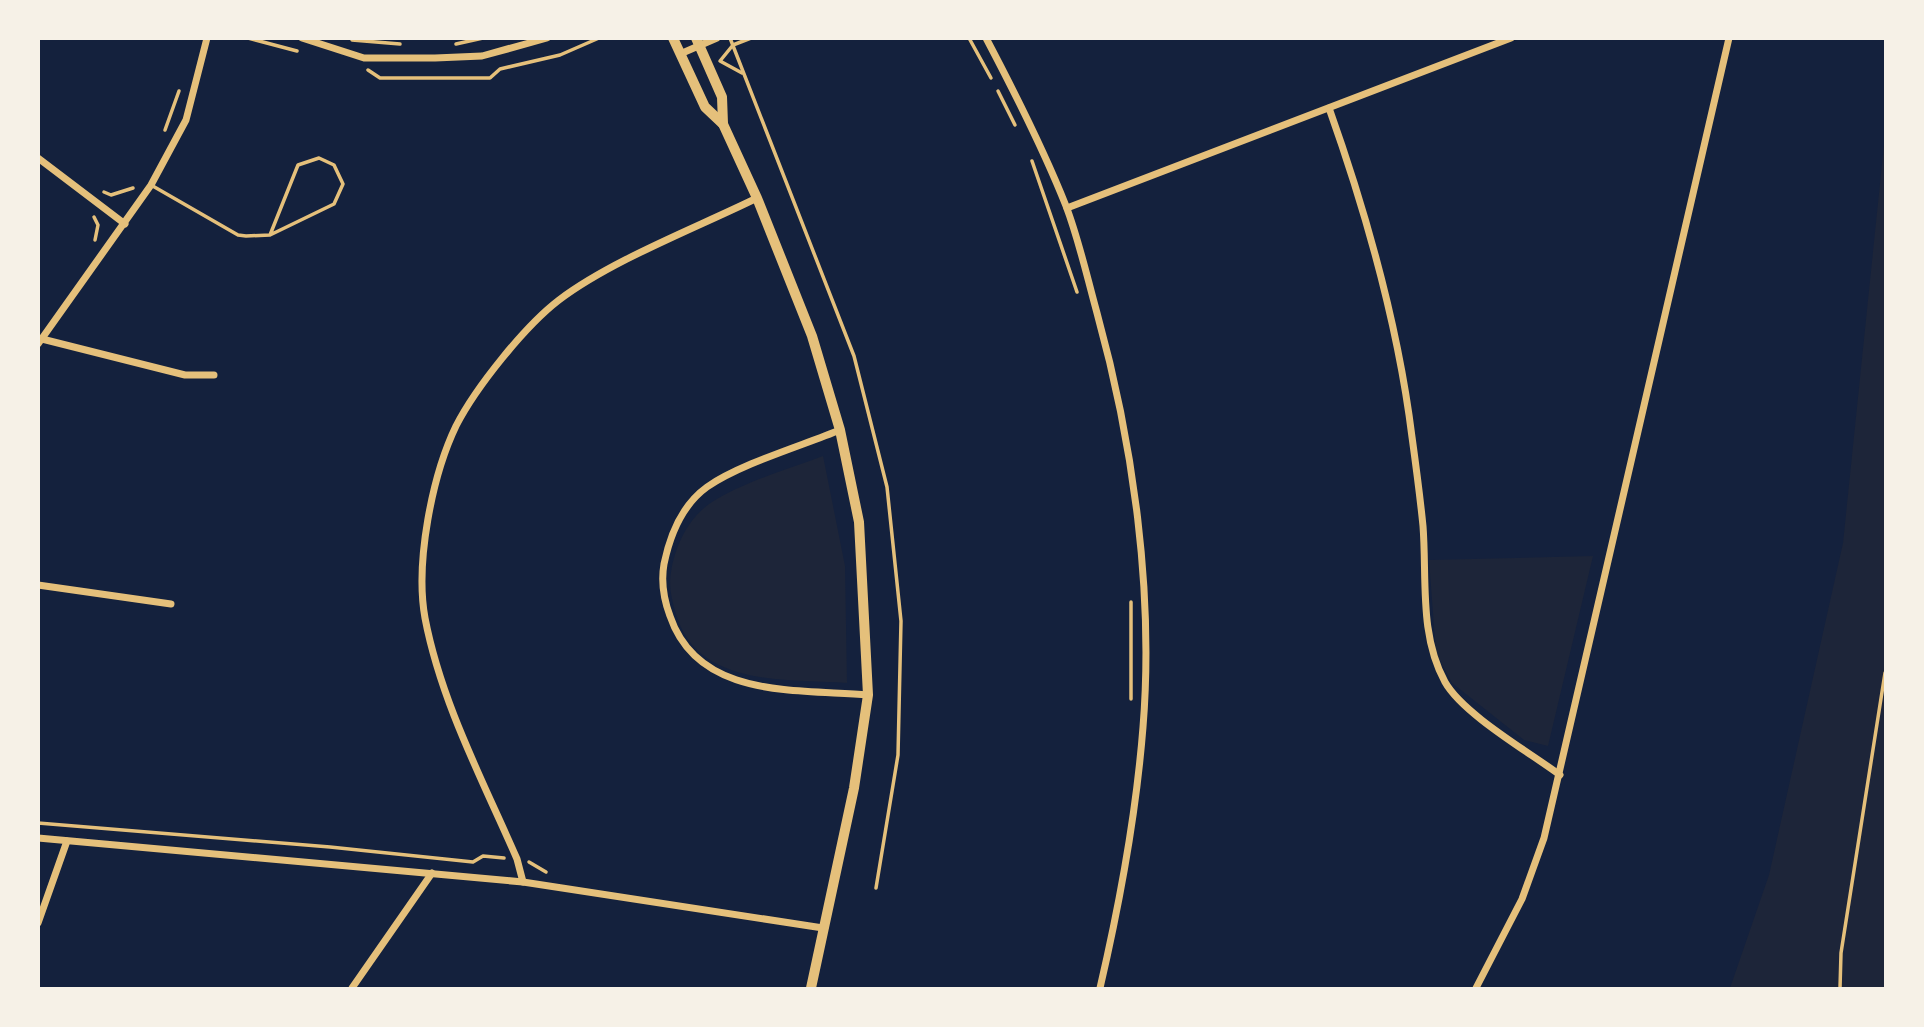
<svg xmlns="http://www.w3.org/2000/svg" width="1924" height="1027" font-family="Inter,sans-serif">
	<style>
		.green { fill: #1d2539 }
		.lines { fill: none; stroke-linecap: round; stroke-linejoin: round }
		.path { stroke: #e5c07b; stroke-width: 3.5 }
		.service { stroke: #e5c07b; stroke-width: 3.5 }
		.minor { stroke: #e5c07b; stroke-width: 7 }
		.tertiary { stroke: #e5c07b; stroke-width: 10 }
	</style>
	<rect width="100%" height="100%" fill="#14213d"/>
	<!-- green -->
	<g class="green">
		<polygon points="1885,135 1885,988 1730,988 1769,875 1843,543"/>
		<path d="M 823,456 L 845,566 L 847,683 C 789,679 702,687 678,620 C 673,605 668,588 671,572 C 675,547 687,520 709,504 C 742,482 786,470 823,456 Z"/>
		<polygon points="1593,556 1548,746 1524,740 1452,683 1436,653 1429,560"/>
	</g>
	<g class="lines">
		<!-- path -->
		<g class="path">
			<polyline points="248,38 297,51"/>
			<polyline points="730,38 854,356 887,487 901,621 898,755 876,888"/>
			<polyline points="969,38 991,78"/>
			<polyline points="352,40 400,44"/>
			<polyline points="456,44 483,38"/>
			<polyline points="368,70 380,78 490,78 500,69 560,55 599,38"/>
			<polyline points="742,73 720,61 733,45 751,38"/>
			<polyline points="998,91 1015,125"/>
			<polyline points="165,130 179,91"/>
			<polyline points="1032,161 1077,292"/>
			<polyline points="104,192 111,195 133,188"/>
			<polyline points="94,217 98,225 95,240"/>
			<polyline points="1131,602 1131,699"/>
			<polyline points="38,823 330,847 473,862 483,856 504,858"/>
			<polyline points="529,862 546,872"/>
			<polyline points="1840,988 1841,953 1885,673"/>
		</g>
		<!-- service -->
		<polyline class="service" points="151,185 238,235 246,236 270,235 334,204 343,184 334,165 319,158 298,165 270,235"/>
		<!-- minor -->
		<g class="minor">
			<polyline points="302,38 364,58 435,58 482,56 547,38"/>
			<path d="M 986,38 C 1015,93 1043,148 1066,206 C 1079,240 1087,277 1097,313 C 1133,443 1154,592 1143,727 C 1136,816 1120,902 1100,988"/>
			<polyline points="680,54 717,38"/>
			<path d="M 1329,108 C 1367,215 1398,324 1412,437 C 1416,466 1420,496 1423,526 C 1427,578 1419,635 1445,682 C 1463,714 1529,752 1560,775"/>
			<polyline points="38,158 125,224"/>
			<polyline points="1067,208 1511,38"/>
			<polyline points="42,339 185,375 214,375"/>
			<polyline points="38,344 151,185 186,120 207,38"/>
			<path d="M 840,430 C 801,446 740,464 707,487 C 682,505 670,535 664,564 C 661,581 664,600 670,616 C 698,699 796,689 868,695"/>
			<polyline points="38,585 171,604"/>
			<polyline points="38,838 523,882 823,928"/>
			<path d="M 523,882 L 517,859 C 483,781 441,702 425,618 C 415,563 432,476 456,426 C 476,387 525,326 559,300 C 612,260 696,228 757,198"/>
			<polyline points="38,923 67,841"/>
			<polyline points="352,988 432,873"/>
			<polyline points="1476,988 1522,899 1544,838 1729,38"/>
		</g>
		<!-- tertiary -->
		<g class="tertiary">
			<polyline points="673,38 705,107 723,124 757,198 812,336 840,430 859,522 868,695 854,788 811,988"/>
			<polyline points="696,38 722,97 723,124"/>
		</g>
	</g>
	<!-- border -->
	<rect width="1924" height="1027" fill="none" stroke="#f6f1e7" stroke-width="80"/>
</svg>
